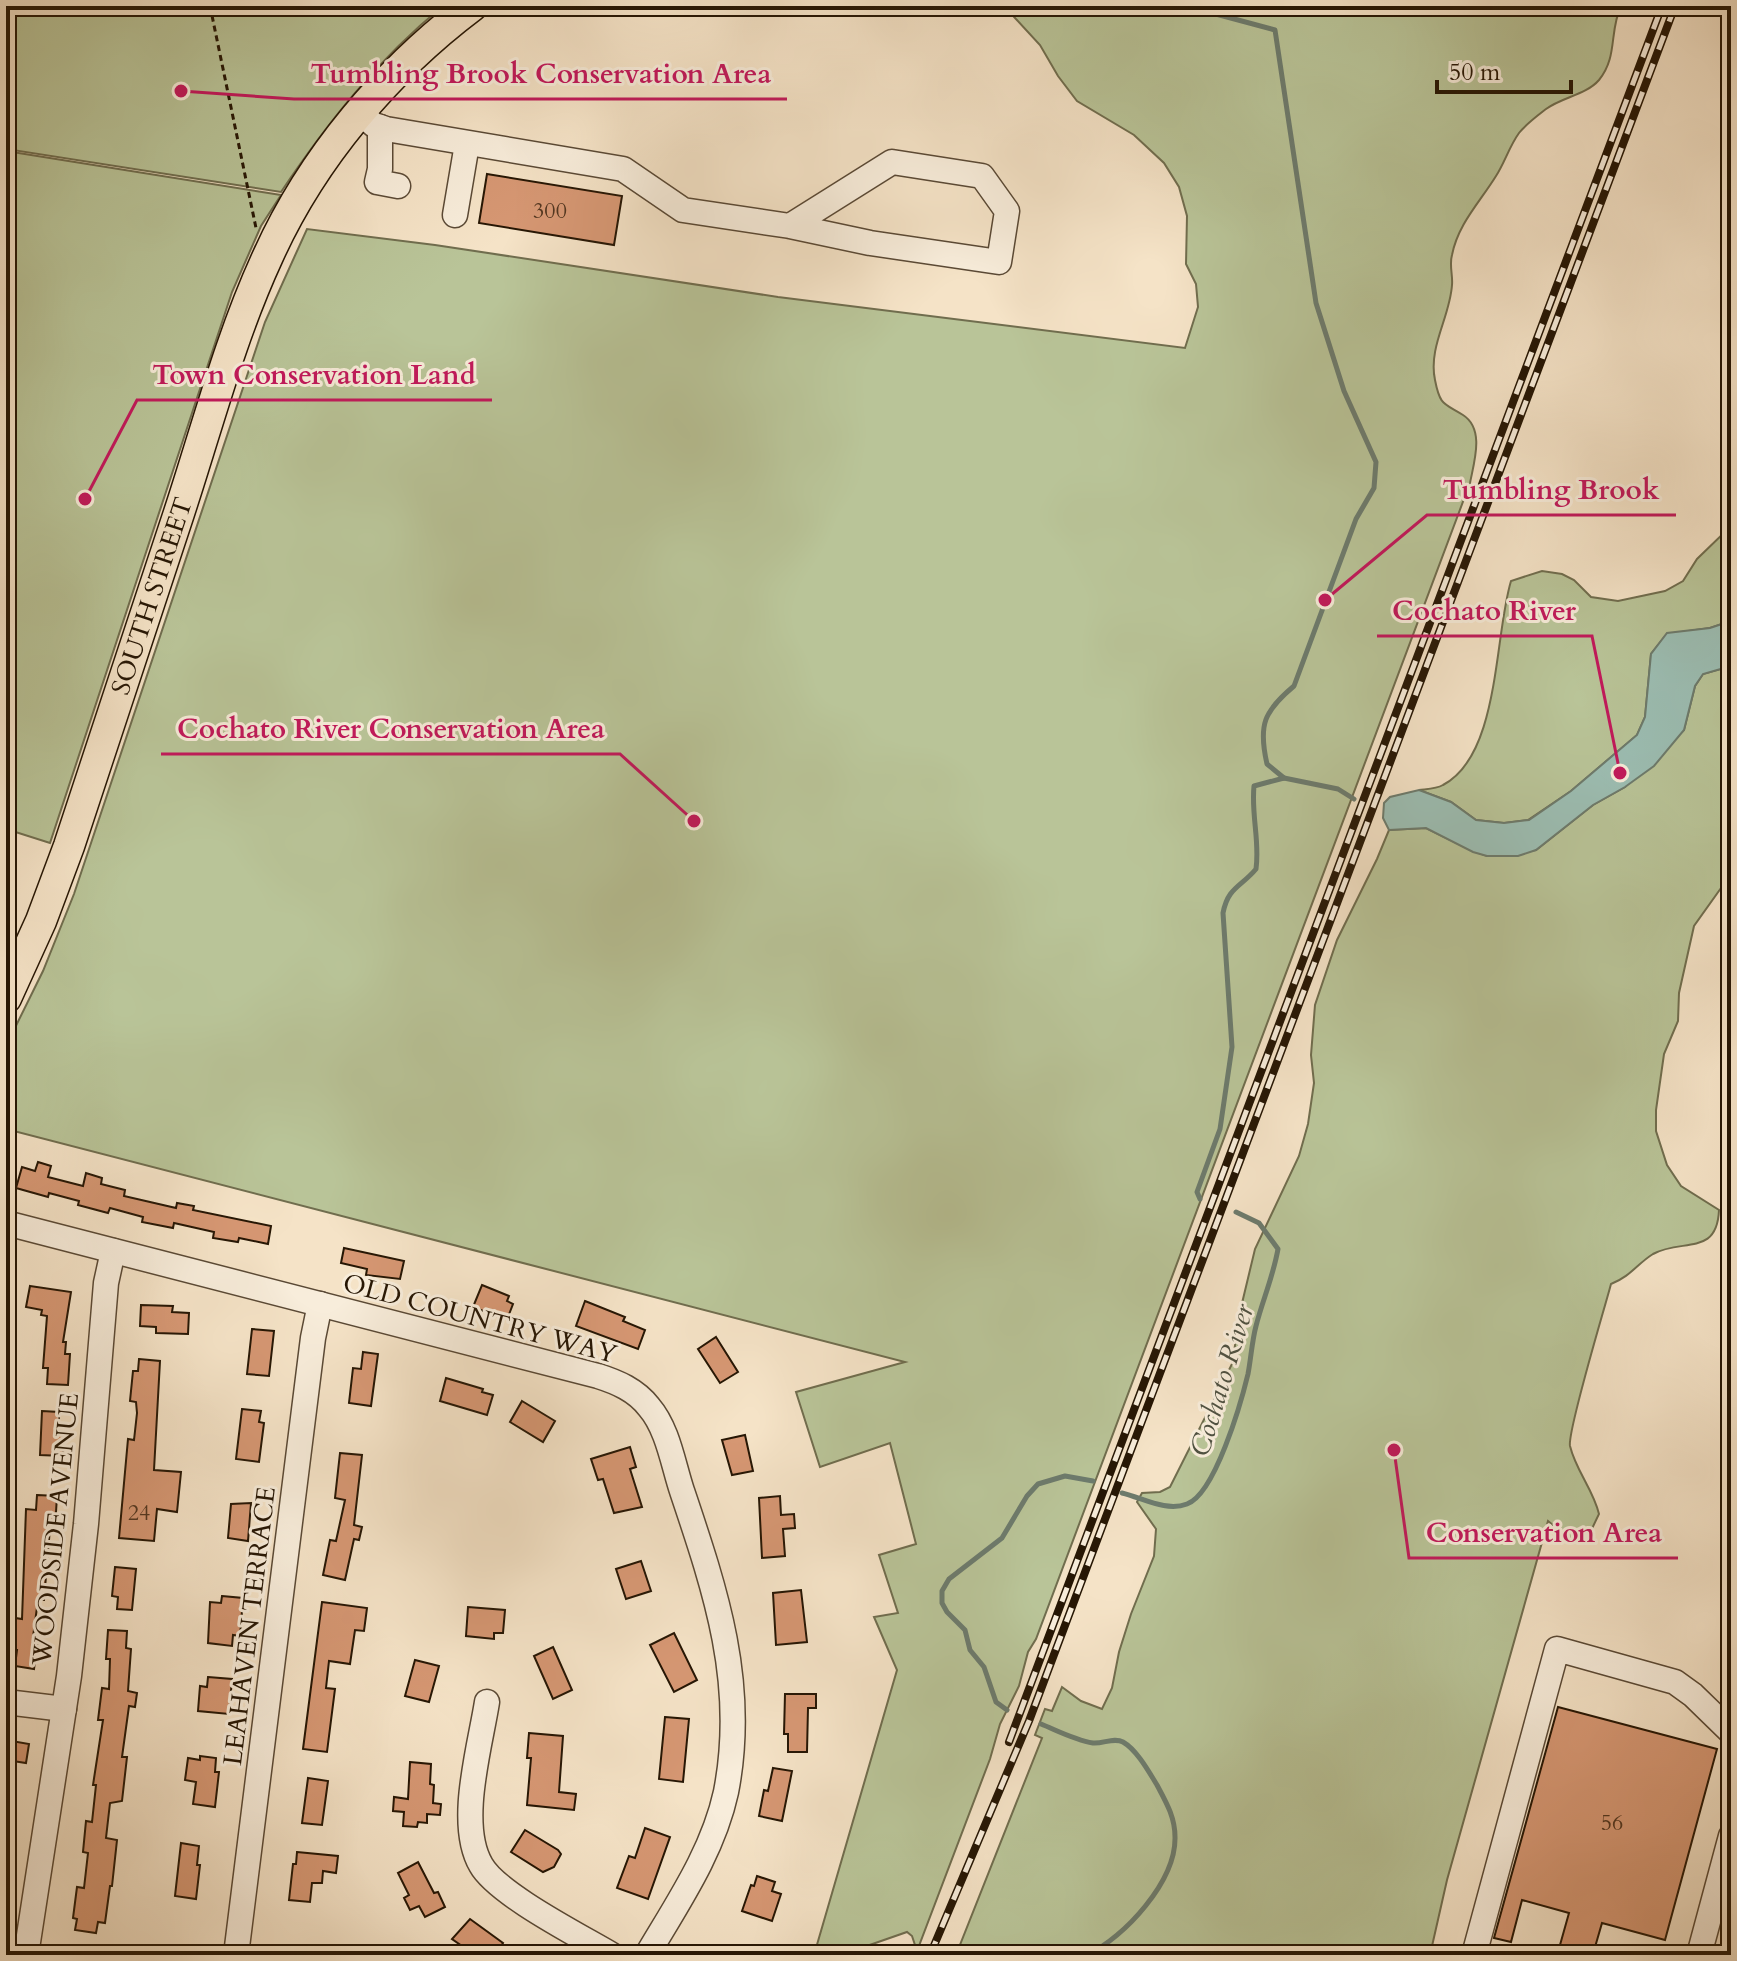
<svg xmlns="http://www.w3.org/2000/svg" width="1737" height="1961" font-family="Cardo,serif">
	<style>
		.green { fill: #b9c498; stroke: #706d4e; stroke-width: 2 }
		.water { fill: #9cbeb3; stroke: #6d7b6d; stroke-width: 2 }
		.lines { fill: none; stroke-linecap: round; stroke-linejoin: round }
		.stream { stroke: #6d7b6d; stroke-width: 5 }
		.building { fill: #d69773; stroke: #261604; stroke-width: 2 }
		.minor-casing { stroke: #5a4935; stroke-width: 27 }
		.major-casing { stroke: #261604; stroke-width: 33 }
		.path { stroke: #261604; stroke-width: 3; stroke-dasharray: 6 4; stroke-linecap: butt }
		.minor { stroke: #f8eddb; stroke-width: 24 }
		.major { stroke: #f5e3c7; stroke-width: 30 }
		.rail-casing { stroke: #261604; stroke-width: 8 }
		.rail { stroke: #f8eddb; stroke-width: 5; stroke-dasharray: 15; stroke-linecap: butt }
		.labels { text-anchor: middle; stroke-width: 6; stroke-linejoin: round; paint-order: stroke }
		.number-label { font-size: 22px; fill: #523620 }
		.street-label { font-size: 26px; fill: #261604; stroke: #f8eddb }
		.water-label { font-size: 28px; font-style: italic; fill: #4f5141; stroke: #f8eddb }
		.leader { fill: none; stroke: #c2185b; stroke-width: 3 }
		.callout-dot { fill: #c2185b; stroke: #f8eddb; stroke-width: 3 }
		.callout-label { font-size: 28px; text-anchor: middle; font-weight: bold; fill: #c2185b; stroke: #f8eddb; stroke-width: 6; stroke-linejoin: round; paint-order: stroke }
	</style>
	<rect width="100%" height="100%" fill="#f5e3c7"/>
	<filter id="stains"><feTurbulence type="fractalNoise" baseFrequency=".0025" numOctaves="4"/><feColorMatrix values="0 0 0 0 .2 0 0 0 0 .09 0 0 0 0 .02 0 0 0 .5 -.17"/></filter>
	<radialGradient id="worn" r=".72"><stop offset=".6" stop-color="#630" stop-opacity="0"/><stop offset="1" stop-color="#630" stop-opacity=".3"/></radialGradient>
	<!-- green -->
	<g class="green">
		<path d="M 6,6 L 443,6 C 378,59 328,122 281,192 L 6,149 Z"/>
		<path d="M 1004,6 L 1621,6 C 1609,31 1618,57 1599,80 C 1586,95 1562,97 1546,109 C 1537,116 1526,124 1519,133 C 1509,147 1505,162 1496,176 C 1480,202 1458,224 1452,255 C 1449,265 1453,275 1452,285 C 1450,317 1428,347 1435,380 C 1440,406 1444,403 1463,415 C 1485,429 1474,462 1470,483 L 1036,1639 L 1028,1652 L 1019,1686 L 1000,1724 L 990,1759 L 917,1951 L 912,1936 L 907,1932 L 841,1955 L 814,1955 L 897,1670 L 874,1617 L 898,1613 L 879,1555 L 916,1544 L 890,1443 L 820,1467 L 796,1392 L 905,1362 L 6,1129 L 6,1046 L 43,971 L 74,894 L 265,322 L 307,229 L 435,245 L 778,297 L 1185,348 L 1198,307 L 1196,284 L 1186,264 L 1187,216 L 1179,187 L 1164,163 L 1134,135 L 1077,101 L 1058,76 L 1040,45 Z"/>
		<polygon points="6,151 281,195 261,226 232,292 50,843 6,829"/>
		<path d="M 1731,526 L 1731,621 L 1710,628 L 1667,634 L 1651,654 L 1645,717 L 1637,735 L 1571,791 L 1528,820 L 1504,823 L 1476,820 L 1451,802 L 1419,790 C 1426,789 1436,789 1443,785 C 1500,755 1494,637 1511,581 L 1542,571 L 1562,574 L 1574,580 L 1591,597 L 1618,601 L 1665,591 L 1683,581 L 1697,559 Z"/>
		<path d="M 1731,666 L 1731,874 L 1694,926 L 1679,993 L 1678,1021 L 1664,1054 L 1656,1110 L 1656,1131 L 1667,1165 L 1681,1186 L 1719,1210 C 1717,1257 1682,1238 1653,1254 C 1637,1264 1631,1276 1611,1284 C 1605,1307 1567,1432 1570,1446 C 1576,1471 1593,1489 1599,1514 L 1587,1539 L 1571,1540 L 1548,1521 L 1447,1880 L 1430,1955 L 956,1955 L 1042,1738 L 1035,1735 L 1045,1709 L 1052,1711 L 1062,1687 L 1081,1701 L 1102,1709 L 1112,1688 L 1119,1652 L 1131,1614 L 1154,1556 L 1156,1529 L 1137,1502 L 1142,1493 L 1160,1492 L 1170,1487 L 1233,1362 L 1238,1320 L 1255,1249 L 1299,1156 L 1308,1124 L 1314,1083 L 1311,1055 L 1315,1005 L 1337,940 L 1377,859 L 1389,830 L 1426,828 L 1473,851 L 1487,856 L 1536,850 L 1593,805 L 1625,787 L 1684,730 L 1695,686 L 1703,674 Z"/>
	</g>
	<!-- water -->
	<polygon class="water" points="1731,621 1731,666 1703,674 1695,686 1684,730 1654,766 1625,787 1593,805 1536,850 1518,856 1487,856 1473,852 1426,828 1389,830 1383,818 1384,803 1390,797 1419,790 1451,802 1476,820 1504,823 1529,820 1571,791 1637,735 1645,717 1651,654 1667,633 1710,628"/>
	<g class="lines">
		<!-- stream -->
		<g class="stream">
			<path d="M 1186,6 L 1275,30 L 1316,303 L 1344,391 L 1376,462 L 1374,488 L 1356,519 L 1294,686 C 1264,711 1258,725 1267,764 L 1284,778"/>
			<path d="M 1200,1199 L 1197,1192 L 1220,1129 L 1232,1047 L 1223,913 C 1228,887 1241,887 1256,869 C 1260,841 1251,815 1254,786 L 1284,778 L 1338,789 L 1354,799"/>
			<path d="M 1122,1493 C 1143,1498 1166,1512 1187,1504 C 1215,1494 1241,1403 1248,1374 C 1251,1358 1252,1341 1256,1326 C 1263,1299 1273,1277 1278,1249 L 1259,1223 L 1236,1212"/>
			<polyline points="1007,1710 996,1702 984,1667 970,1650 965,1630 947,1612 942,1603 942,1591 949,1579 1002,1538 1027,1496 1038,1484 1065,1476 1093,1481"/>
			<path d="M 1041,1724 C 1058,1731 1075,1740 1093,1743 C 1103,1744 1114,1737 1123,1742 C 1137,1750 1149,1772 1157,1785 C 1166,1802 1175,1817 1175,1837 C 1176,1881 1125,1937 1087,1955"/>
		</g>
	</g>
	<!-- building -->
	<g class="building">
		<polygon points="487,174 622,196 614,245 479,223"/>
		<polygon points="38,1162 51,1166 48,1177 83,1186 86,1173 102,1178 101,1184 125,1190 124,1196 176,1208 177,1203 194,1206 193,1210 271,1226 268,1244 239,1238 238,1242 213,1238 214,1232 174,1223 173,1228 142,1222 143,1217 110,1208 108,1213 78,1205 79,1201 49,1193 48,1197 16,1188 22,1167 35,1171"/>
		<polygon points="344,1248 404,1261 400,1279 366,1275 367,1269 341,1263"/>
		<polygon points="482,1285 509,1296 507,1301 513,1304 508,1317 498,1313 496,1316 473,1307"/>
		<polygon points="30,1286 71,1292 63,1342 66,1342 65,1354 70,1354 68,1385 47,1384 48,1368 43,1368 47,1316 41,1315 42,1310 26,1307"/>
		<polygon points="585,1301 625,1317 623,1321 645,1330 638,1349 576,1326"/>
		<polygon points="141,1305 173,1306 172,1312 189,1313 188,1334 156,1333 156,1327 140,1326"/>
		<polygon points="252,1329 274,1331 269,1376 247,1374"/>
		<polygon points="716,1337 738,1372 720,1383 698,1349"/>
		<polygon points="363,1352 378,1354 371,1406 349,1403 353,1368 361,1369"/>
		<polygon points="139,1359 160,1361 154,1470 181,1472 177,1512 157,1509 154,1541 119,1538 128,1439 134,1440 137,1413 136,1402 130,1401 133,1371 138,1371"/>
		<polygon points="446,1378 483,1389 482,1392 493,1395 487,1415 440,1401"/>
		<polygon points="522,1401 555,1421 543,1442 510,1422"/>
		<polygon points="242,1409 261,1411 259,1422 264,1423 259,1462 236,1459"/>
		<polygon points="42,1411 59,1412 59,1424 65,1424 63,1456 40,1455"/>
		<polygon points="745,1435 753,1471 732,1475 722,1440"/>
		<polygon points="630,1447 636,1467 630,1469 642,1507 614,1513 603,1479 598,1480 591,1459"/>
		<polygon points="340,1453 362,1455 354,1525 362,1527 359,1540 354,1539 345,1580 323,1575 330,1540 336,1541 345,1500 335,1498"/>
		<polygon points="37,1495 57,1496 55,1528 50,1528 44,1600 38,1600 33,1637 38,1638 34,1669 15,1666 17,1650 11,1650 15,1618 22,1619 26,1509 36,1510"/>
		<polygon points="780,1496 781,1515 794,1514 795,1528 783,1529 785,1556 762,1558 759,1498"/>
		<polygon points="251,1503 248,1541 228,1538 231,1504"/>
		<polygon points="641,1561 651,1591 626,1599 616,1569"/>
		<polygon points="115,1567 136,1569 132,1610 117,1609 118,1597 112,1596"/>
		<polygon points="801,1590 807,1642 776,1645 773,1593"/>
		<polygon points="222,1596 243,1598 240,1636 233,1635 232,1646 208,1643 210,1602 221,1603"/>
		<polygon points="322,1602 367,1608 364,1631 355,1630 350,1664 329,1661 326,1688 335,1689 327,1752 303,1749"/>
		<polygon points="468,1607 505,1610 503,1633 494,1633 494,1639 466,1636"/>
		<polygon points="108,1630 127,1631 126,1648 131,1649 128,1691 137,1693 135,1707 129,1706 122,1757 127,1757 122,1801 110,1803 106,1838 117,1840 112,1886 110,1886 105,1923 98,1922 96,1933 75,1930 77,1919 73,1918 77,1887 84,1888 88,1853 83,1852 86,1821 92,1822 96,1785 93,1785 103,1720 98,1720 102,1688 109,1689 110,1659 106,1659"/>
		<polygon points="674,1633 697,1680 674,1692 650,1645"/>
		<polygon points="553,1647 572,1690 553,1699 534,1656"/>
		<polygon points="415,1660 439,1666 429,1702 405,1696"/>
		<polygon points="208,1677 232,1679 229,1714 198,1711 200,1686 207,1687"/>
		<polygon points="785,1694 816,1694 816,1708 808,1708 807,1752 788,1752 788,1734 784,1734"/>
		<polygon points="1558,1707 1717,1749 1665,1940 1602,1923 1593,1954 1560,1945 1569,1913 1522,1900 1511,1942 1494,1938"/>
		<polygon points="665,1717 689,1719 683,1782 659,1779"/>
		<polygon points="529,1733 563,1736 559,1792 576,1794 574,1810 527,1805 531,1758 527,1758"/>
		<polygon points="6,1740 29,1744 26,1763 6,1760"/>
		<polygon points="200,1756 216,1758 215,1772 219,1772 215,1807 193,1804 196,1782 185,1780 188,1758 200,1760"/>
		<polygon points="410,1762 431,1764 430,1784 434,1785 433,1803 441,1804 440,1815 427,1814 427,1823 418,1822 417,1827 403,1826 404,1812 393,1811 394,1797 408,1799"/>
		<polygon points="773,1768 792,1771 782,1821 759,1816 764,1790 768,1791"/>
		<polygon points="308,1778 328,1781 322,1825 302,1823"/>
		<polygon points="645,1828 670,1837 648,1899 617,1888 629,1856 635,1858"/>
		<polygon points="525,1830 558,1850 561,1854 554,1867 543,1872 511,1852"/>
		<polygon points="181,1843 199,1846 197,1865 200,1865 196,1899 175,1896"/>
		<polygon points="297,1852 338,1856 336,1873 323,1871 322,1883 312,1883 310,1902 289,1900 293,1864 296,1864"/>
		<polygon points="418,1862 434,1893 438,1892 445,1907 425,1917 419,1906 410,1910 404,1898 409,1895 398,1873"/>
		<polygon points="757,1876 775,1882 772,1891 781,1894 772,1921 742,1911 751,1885 754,1886"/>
		<polygon points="470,1919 503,1943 501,1946 512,1955 475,1955 452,1939"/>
	</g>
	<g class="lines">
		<!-- minor casing -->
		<g class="minor-casing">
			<g id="minor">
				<polyline points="360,113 374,125 386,129 623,169 683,210 790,226 870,243 999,262 1007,211 982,176 892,162 790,226"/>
				<polyline points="380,127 380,169 377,182 398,186"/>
				<polyline points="455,215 467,144"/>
				<path d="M 6,1223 L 598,1376 C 617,1382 636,1390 649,1407 C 668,1429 673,1464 682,1491 C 716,1592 747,1684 726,1792 C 713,1852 677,1904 647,1955"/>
				<polyline points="6,1702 64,1709"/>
				<path d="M 487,1702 C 480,1747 457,1824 481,1865 C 497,1894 580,1936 612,1955"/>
				<polyline points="26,1955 69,1676 86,1524 106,1283 113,1251"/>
				<polyline points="236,1955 313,1338 320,1304"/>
				<polyline points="1474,1955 1557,1649 1675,1682 1693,1695 1731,1732"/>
				<polyline points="1699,1955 1731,1836"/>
			</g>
		</g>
		<!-- major casing -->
		<g class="major-casing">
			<g id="major">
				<path id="s1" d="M 6,998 L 41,921 L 69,846 C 105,735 142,624 179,513 C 207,428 230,338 268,256 C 312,158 387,70 472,6"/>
			</g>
		</g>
		<!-- path -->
		<polyline class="path" points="210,6 256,228"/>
		<!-- minor -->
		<use href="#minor" class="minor"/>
		<!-- major -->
		<use href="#major" class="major"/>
		<!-- rail casing -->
		<g class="rail-casing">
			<g id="rail">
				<polyline points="1009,1742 1662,6"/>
				<polyline points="930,1955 1029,1721 1675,6"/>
			</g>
		</g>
		<!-- rail -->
		<use href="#rail" class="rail"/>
	</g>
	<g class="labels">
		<!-- number labels -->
		<g class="number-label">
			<text x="550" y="218">300</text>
			<text x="139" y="1520">24</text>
			<text x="1612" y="1830">56</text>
		</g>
		<!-- street labels -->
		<g class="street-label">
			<text dy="9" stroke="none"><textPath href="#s1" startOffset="428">SOUTH STREET</textPath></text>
			<text transform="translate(480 1318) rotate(15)" y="9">OLD COUNTRY WAY</text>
			<text transform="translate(55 1529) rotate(-84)" y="9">WOODSIDE AVENUE</text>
			<text transform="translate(249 1626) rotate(-83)" y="9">LEAHAVEN TERRACE</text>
		</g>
		<!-- water labels -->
		<g class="water-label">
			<text transform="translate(1221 1380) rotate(-73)" y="10">Cochato River</text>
		</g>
	</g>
	<!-- callouts -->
	<path class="leader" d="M181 91L294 99H787M85 499L137 400H492M1325 600L1427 515H1676M1620 773L1592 636H1377M694 821L620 754H161M1394 1450L1409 1558H1678"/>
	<g class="callout-dot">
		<circle cx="181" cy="91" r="8"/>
		<circle cx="85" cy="499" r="8"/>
		<circle cx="1325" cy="600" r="8"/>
		<circle cx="1620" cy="773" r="8"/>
		<circle cx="694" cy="821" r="8"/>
		<circle cx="1394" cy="1450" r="8"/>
	</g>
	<g class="callout-label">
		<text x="541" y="83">Tumbling Brook Conservation Area</text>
		<text x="314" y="384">Town Conservation Land</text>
		<text x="1551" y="499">Tumbling Brook</text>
		<text x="1484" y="620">Cochato River</text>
		<text x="391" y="738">Cochato River Conservation Area</text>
		<text x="1544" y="1542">Conservation Area</text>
	</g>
	<!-- margin -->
	<rect width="1737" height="1961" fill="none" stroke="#f5e3c7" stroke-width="32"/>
	<rect x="8" y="8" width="1721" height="1945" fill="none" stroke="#261604" stroke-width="4"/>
	<rect x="16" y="16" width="1705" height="1929" fill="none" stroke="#261604" stroke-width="2"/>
	<!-- scale -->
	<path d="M1437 80v12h134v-12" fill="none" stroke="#261604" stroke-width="4"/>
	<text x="1449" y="80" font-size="24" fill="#261604" stroke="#f8eddb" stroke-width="6" paint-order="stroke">50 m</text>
	<rect width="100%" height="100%" filter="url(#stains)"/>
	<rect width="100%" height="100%" fill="url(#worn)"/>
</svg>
